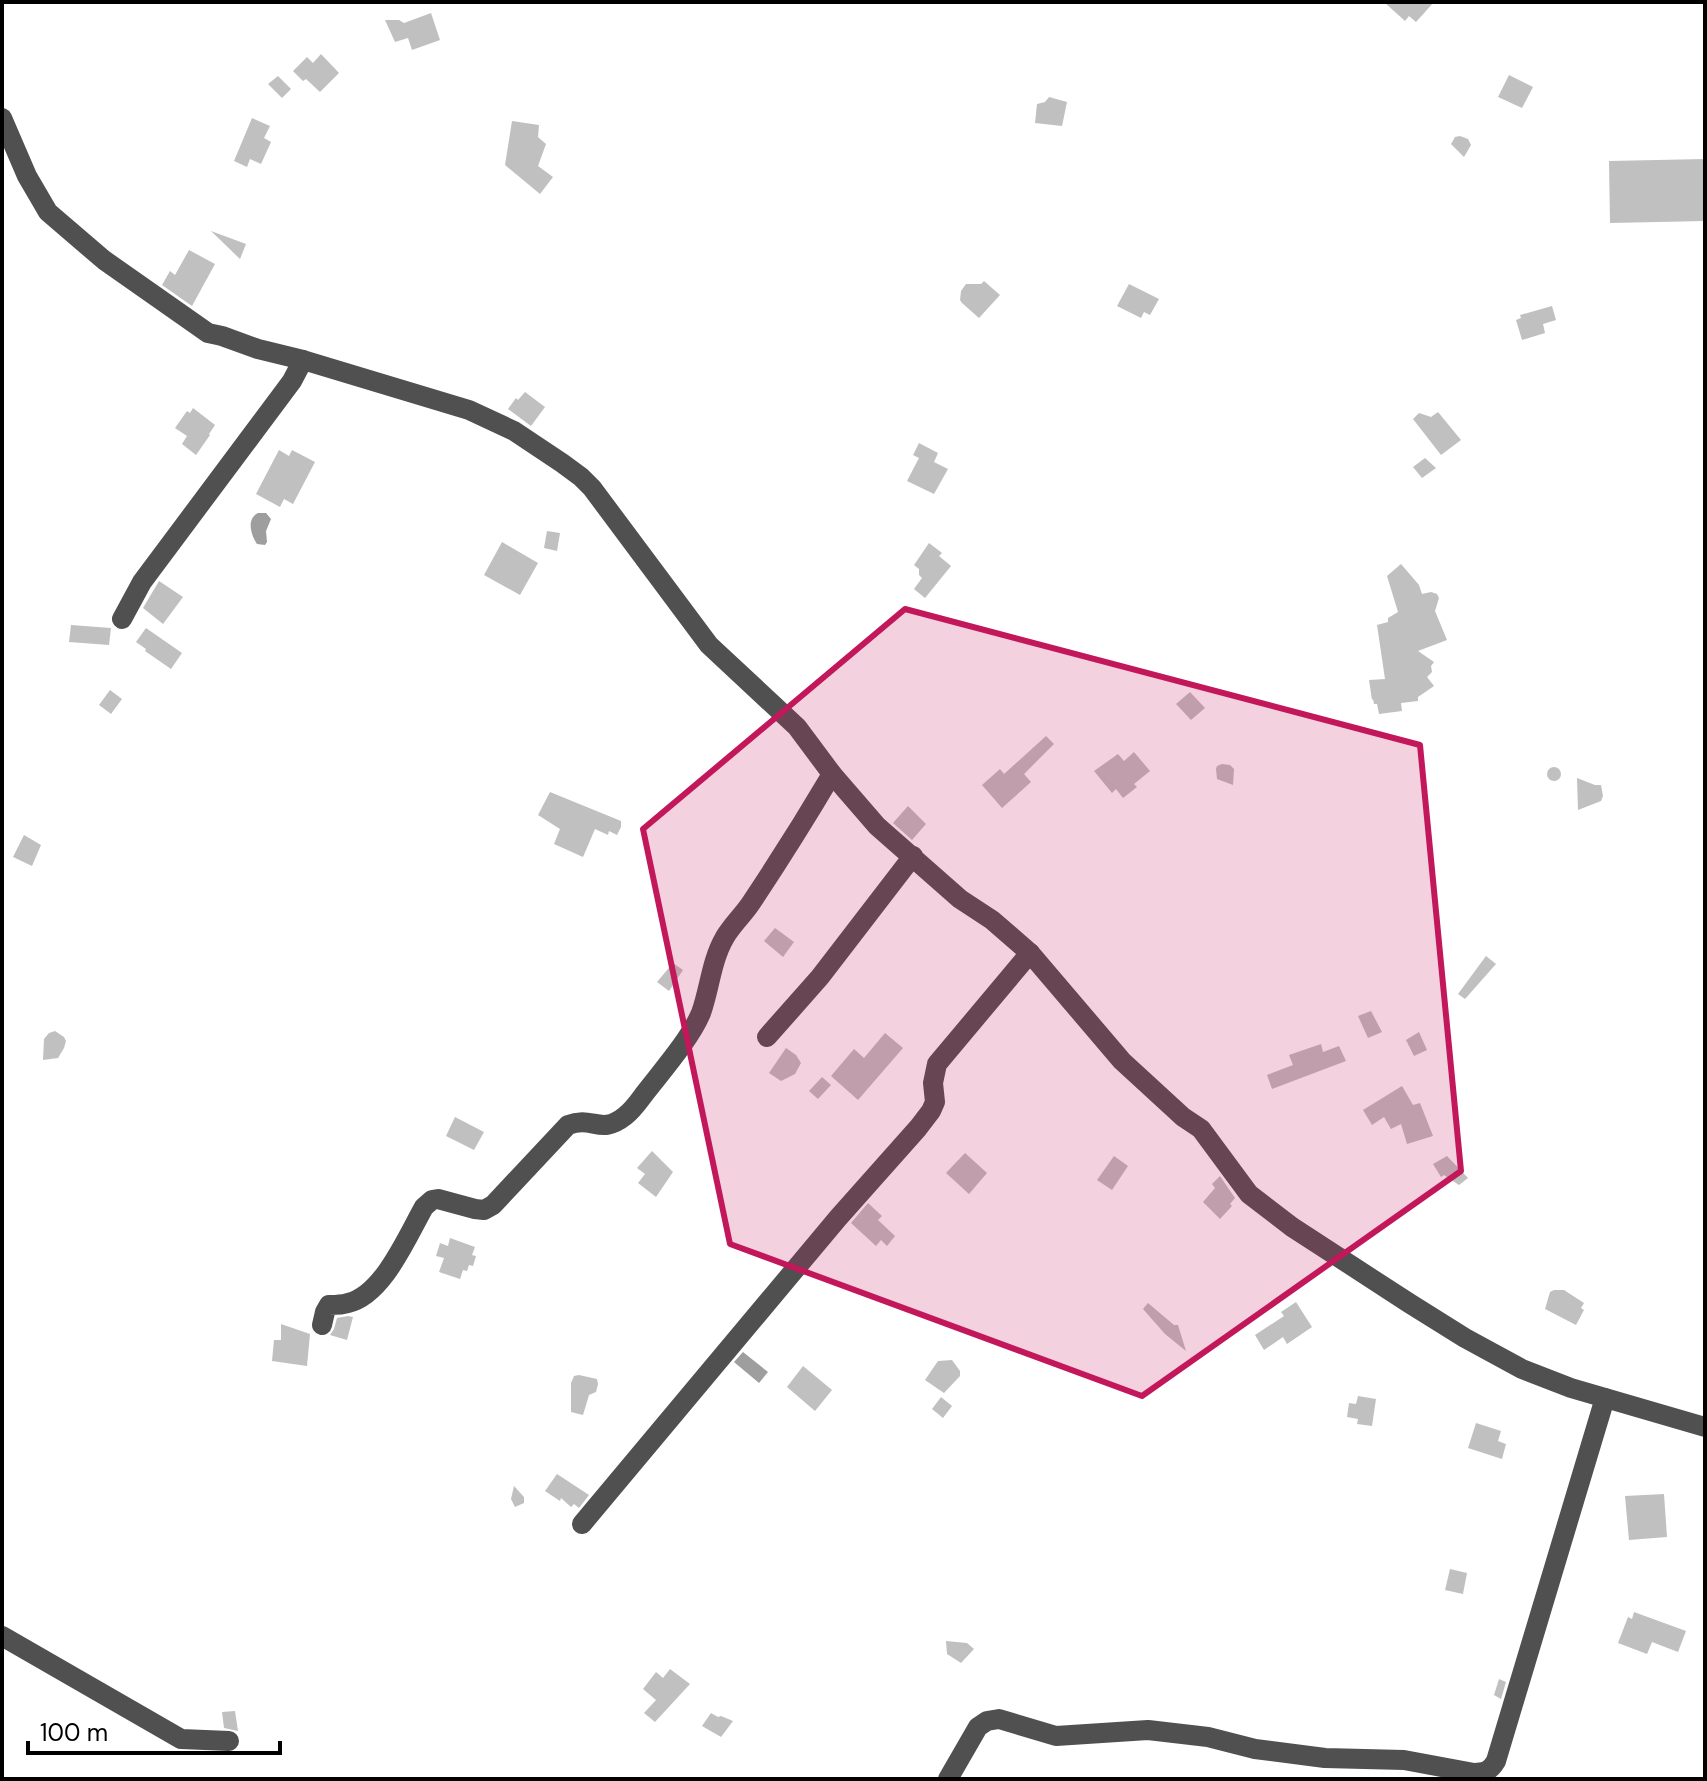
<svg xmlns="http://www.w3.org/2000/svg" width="1707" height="1781" font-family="'DM Sans',sans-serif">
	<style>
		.water { fill: #9e9e9e }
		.building { fill: #c0c0c0 }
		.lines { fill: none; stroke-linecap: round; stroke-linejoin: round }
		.minor { stroke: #505050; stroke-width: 20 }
		.marked { fill: #c2185b; fill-opacity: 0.2; stroke: #c2185b; stroke-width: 6; stroke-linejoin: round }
	</style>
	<rect width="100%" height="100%" fill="#fff"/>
	<!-- water -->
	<g class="water">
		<path d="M 258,513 L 266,513 L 271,519 L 266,531 L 267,542 L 265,545 L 257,544 C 251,535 246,519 258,513 Z"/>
		<polygon points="743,1352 768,1372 759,1383 734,1362"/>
	</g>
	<!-- building -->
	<g class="building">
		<polygon points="1384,2 1434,2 1416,22 1409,16 1405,21"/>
		<polygon points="431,13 440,40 412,50 408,38 395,42 385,20 399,20 404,23"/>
		<polygon points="321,54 339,73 320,92 306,79 303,81 293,71 307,57 313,63"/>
		<polygon points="1509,75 1533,87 1522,108 1498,97"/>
		<polygon points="278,76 291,89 282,98 268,84"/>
		<polygon points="1049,97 1067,102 1062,126 1035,123 1037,104 1045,102"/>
		<polygon points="252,118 270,126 264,138 271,142 261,164 250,159 247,167 234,161"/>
		<polygon points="512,121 539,125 538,137 546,144 538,166 553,177 540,194 505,165"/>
		<polygon points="1460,136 1468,139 1471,145 1464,157 1451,144 1455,137"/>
		<polygon points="1705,159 1705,221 1610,223 1609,161"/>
		<polygon points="211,231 246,244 240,259"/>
		<polygon points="189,250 215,264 192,306 162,285 170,271 175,275"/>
		<polygon points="984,281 1000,295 979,318 962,303 960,300 961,291 966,284 981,284"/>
		<polygon points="1129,284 1159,299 1150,315 1144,312 1141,318 1117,306"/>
		<polygon points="1552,306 1556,320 1543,324 1545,333 1522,340 1516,320 1521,318 1520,315"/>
		<polygon points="525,392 545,407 531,426 508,409 516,398 518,400"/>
		<polygon points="193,408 215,425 209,434 210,435 196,455 182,444 187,436 175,428 187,411 190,413"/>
		<polygon points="1438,412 1461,440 1441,455 1413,419 1419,413 1431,417"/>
		<polygon points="919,443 938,453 934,462 948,469 934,494 907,481 919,458 913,455"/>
		<polygon points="279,450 289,456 292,450 315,462 293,504 284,499 280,507 256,494"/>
		<polygon points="1425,458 1436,468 1422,478 1413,467"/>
		<polygon points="547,531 560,533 557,551 544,548"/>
		<polygon points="502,542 538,563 520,595 484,575"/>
		<polygon points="929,543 942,553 939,556 951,566 925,598 914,589 922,578 919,575 919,569 914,565"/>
		<polygon points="1401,564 1419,585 1422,594 1431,592 1437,594 1439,598 1435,611 1447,640 1418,651 1434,662 1431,666 1432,672 1427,677 1434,686 1418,697 1418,701 1401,703 1402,711 1379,714 1377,704 1374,704 1373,699 1372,700 1369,680 1385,679 1377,625 1388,622 1388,618 1398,612 1387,576"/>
		<polygon points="159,581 183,597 163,624 143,608"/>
		<polygon points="71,625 111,628 109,645 69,642"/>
		<polygon points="146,628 182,653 171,669 145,651 146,649 136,642"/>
		<polygon points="110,690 122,699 111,714 99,705"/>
		<polygon points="1190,692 1205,708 1191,720 1176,704"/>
		<polygon points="1046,736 1054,744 1024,774 1031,782 1002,808 982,785 1000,769 1004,774"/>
		<polygon points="1134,752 1150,771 1134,784 1137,787 1123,798 1116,789 1112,793 1094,771 1118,754 1124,761"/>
		<polygon points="1222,764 1230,765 1234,769 1233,785 1217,779 1216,769 1217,766"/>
		<circle cx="1554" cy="774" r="7"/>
		<polygon points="1577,778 1595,785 1601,785 1603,796 1601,801 1578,810"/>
		<polygon points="550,792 621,821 621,827 617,835 609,831 608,835 595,829 583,857 554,844 560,829 538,815"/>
		<polygon points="908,806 926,824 912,840 893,823"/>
		<polygon points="24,835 41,845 32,866 13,857"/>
		<polygon points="775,928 794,942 783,957 764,941"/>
		<polygon points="1486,956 1496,964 1465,999 1458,994"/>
		<polygon points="673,963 683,970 669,991 657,982"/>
		<polygon points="1371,1011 1382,1032 1368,1038 1358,1016"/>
		<polygon points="55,1031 64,1037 66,1041 64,1048 58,1058 43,1060 44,1039 49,1033"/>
		<polygon points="1419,1032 1427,1050 1414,1056 1406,1040"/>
		<polygon points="885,1033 903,1048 858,1100 831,1076 854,1049 864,1058"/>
		<polygon points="1321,1044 1323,1052 1339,1046 1346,1061 1272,1089 1267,1075 1293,1065 1289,1055"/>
		<polygon points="786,1048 796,1055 801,1063 795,1074 781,1081 769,1073"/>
		<polygon points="822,1077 831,1085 818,1099 809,1091"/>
		<polygon points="1402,1086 1413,1105 1420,1103 1433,1136 1407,1144 1401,1124 1391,1129 1384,1117 1372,1125 1363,1110"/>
		<polygon points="455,1117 484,1132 474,1150 446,1136"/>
		<polygon points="652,1151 673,1172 656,1197 638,1183 645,1174 637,1168"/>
		<polygon points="965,1153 987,1173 969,1194 946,1173"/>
		<polygon points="1114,1156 1128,1166 1112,1190 1097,1180"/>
		<polygon points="1447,1156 1468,1178 1459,1185 1444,1175 1441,1177 1433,1164"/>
		<polygon points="1220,1176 1235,1198 1230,1204 1232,1206 1220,1219 1203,1202 1215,1188 1212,1184"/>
		<polygon points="868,1203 882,1216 878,1220 895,1236 887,1246 881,1240 876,1246 851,1223"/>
		<polygon points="450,1238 475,1247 472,1255 476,1256 473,1266 469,1265 467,1271 463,1270 460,1279 439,1272 444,1258 436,1256 440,1243 448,1246"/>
		<polygon points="1554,1290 1564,1290 1584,1303 1581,1308 1584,1310 1576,1325 1545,1309 1550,1292"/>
		<polygon points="1296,1302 1312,1327 1287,1344 1283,1337 1264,1350 1255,1335 1284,1316 1281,1312"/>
		<polygon points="1148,1303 1174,1325 1178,1325 1186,1351 1165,1334 1143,1309"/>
		<polygon points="348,1316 353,1317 347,1340 330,1335 334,1329 337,1318"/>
		<polygon points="281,1324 310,1334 307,1366 272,1361 274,1340 281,1340"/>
		<polygon points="952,1360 960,1371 960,1376 944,1393 925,1380 938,1361"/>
		<polygon points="803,1366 832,1390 815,1411 787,1387"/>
		<polygon points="579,1375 597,1379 598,1384 596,1392 589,1395 583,1415 571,1412 571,1383 574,1376"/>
		<polygon points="1358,1396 1376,1399 1372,1426 1357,1424 1358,1419 1347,1417 1349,1403 1356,1404"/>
		<polygon points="941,1397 952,1406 943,1418 932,1409"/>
		<polygon points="1476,1423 1501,1431 1498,1441 1506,1444 1502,1459 1468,1448"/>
		<polygon points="557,1474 589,1495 579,1508 574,1504 571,1507 561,1498 560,1501 545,1491"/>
		<polygon points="514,1486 524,1497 524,1503 515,1507 511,1499"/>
		<polygon points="1664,1494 1667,1537 1629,1540 1625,1496"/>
		<polygon points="1450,1569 1467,1573 1463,1594 1445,1590"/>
		<polygon points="1634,1612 1686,1631 1678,1652 1652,1642 1647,1654 1618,1643 1628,1617 1632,1619"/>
		<polygon points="946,1641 967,1643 974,1649 961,1663 947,1654"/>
		<polygon points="670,1669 690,1684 655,1722 644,1713 656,1700 643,1689 656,1672 663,1678"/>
		<polygon points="1499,1679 1506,1682 1501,1699 1494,1695"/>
		<polygon points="235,1711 238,1731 224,1728 222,1712"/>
		<polygon points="711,1713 718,1717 721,1716 733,1721 721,1737 702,1726"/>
	</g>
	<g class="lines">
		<!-- minor -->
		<g class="minor">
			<polyline points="2,118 27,176 48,212 104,260 208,333 222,336 258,349 303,360 469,410 514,431 562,463 581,477 592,488 709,645 797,727 832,774 877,826 960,899 992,920 1030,953 1122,1061 1183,1117 1201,1129 1249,1194 1292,1227 1409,1303 1465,1338 1522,1369 1571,1388 1705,1427"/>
			<polyline points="122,619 142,582 292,381 303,360"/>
			<polyline points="767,1037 820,977 913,856"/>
			<path d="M 322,1325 L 325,1312 L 329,1305 C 335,1305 342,1305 348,1303 C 383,1295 407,1237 424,1207 L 432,1200 L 438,1199 L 475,1209 L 484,1210 L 493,1205 L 568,1125 C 593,1115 600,1136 625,1116 C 633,1110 639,1101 645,1093 C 662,1071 690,1039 701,1013 C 710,988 711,961 725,937 C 732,925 743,915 751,903 C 779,861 806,818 832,774"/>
			<polyline points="582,1524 838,1218 918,1128 931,1111 935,1102 933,1083 937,1064 1030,953"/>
			<polyline points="2,1636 181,1739 229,1741"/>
			<path d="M 948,1779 L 978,1727 L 987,1721 L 999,1719 L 1056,1736 L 1148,1730 L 1208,1737 L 1255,1749 L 1325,1758 L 1404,1760 L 1474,1773 C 1485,1773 1490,1771 1496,1761 L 1605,1398"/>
		</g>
	</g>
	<!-- marked area -->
	<path class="marked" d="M 905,609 L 1420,745 L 1461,1171 L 1142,1396 L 730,1244 L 643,829 Z"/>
	<!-- border -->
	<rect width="1707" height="1781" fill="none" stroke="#000000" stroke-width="8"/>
	<!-- scale -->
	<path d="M28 1741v12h252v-12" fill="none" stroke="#000000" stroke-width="4"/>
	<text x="40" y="1741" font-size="24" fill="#000000" stroke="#ffffff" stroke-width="6" paint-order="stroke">100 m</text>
</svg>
